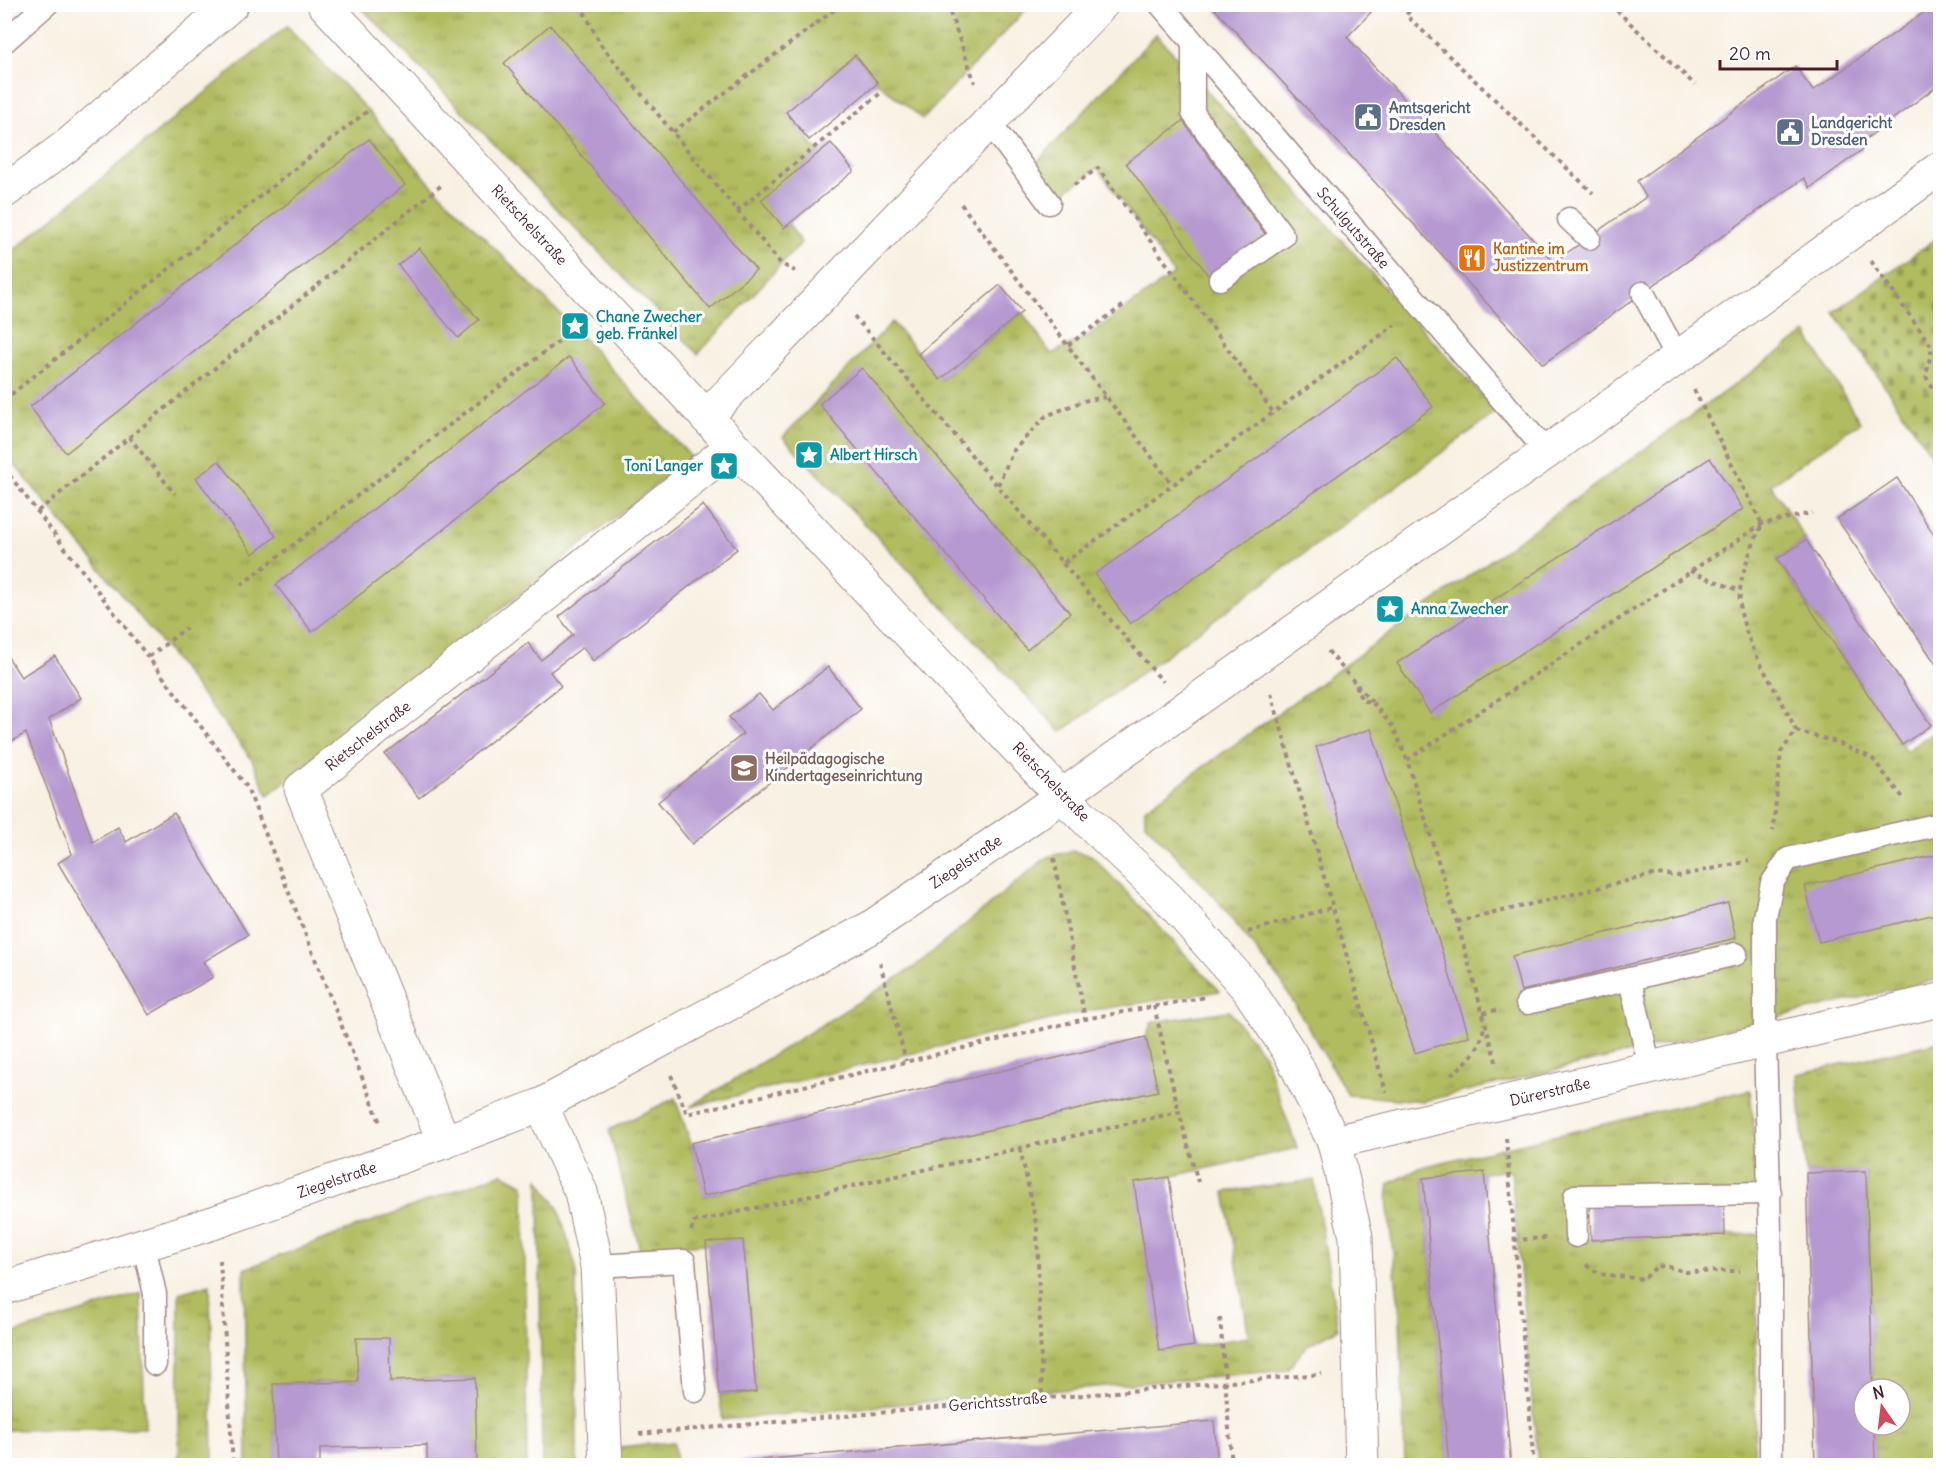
<svg xmlns="http://www.w3.org/2000/svg" width="1945" height="1470" font-family="Delius,sans-serif">
	<style>
		.grass { fill: url(#grass-tufts); stroke: #7d6e44; stroke-width: 1.5 }
		.cemetery { fill: url(#cemetery-stones); stroke: #7d6e44; stroke-width: 1.5 }
		.building { fill: #b599d0 }
		.lines { fill: none; stroke-linecap: round; stroke-linejoin: round }
		.lane-casing { stroke: #a18887; stroke-width: 25 }
		.street-casing { stroke: #a18887; stroke-width: 35 }
		.secondary-casing { stroke: #a18887; stroke-width: 35 }
		.path { stroke: #a18887; stroke-width: 4; stroke-dasharray: 4.5 4.5; stroke-linecap: butt }
		.lane { stroke: #fff; stroke-width: 22 }
		.street { stroke: #fff; stroke-width: 33 }
		.secondary { stroke: #fff; stroke-width: 33 }
		.labels { text-anchor: middle; stroke-width: 6; stroke-linejoin: round; paint-order: stroke }
		.service-label { font-size: 15px; font-weight: bold; fill: #4e5e75; stroke: #fff; text-anchor: start }
		.street-label { font-size: 15px; fill: #4a1f2b; stroke: #fff }
		.food-label { font-size: 15px; font-weight: bold; fill: #c56008; stroke: #fff; text-anchor: start }
		.culture-label { font-size: 15px; font-weight: bold; fill: #0d838f; stroke: #fff; text-anchor: start }
		.education-label { font-size: 15px; font-weight: bold; fill: #785e54; stroke: #fff; text-anchor: start }
	</style>
	<defs>
		<pattern id="grass-tufts" width="24" height="20" patternUnits="userSpaceOnUse" patternTransform="scale(1.5)"><rect width="24" height="20" fill="#b0bc5e"/><path d="M3 7l-1-3M5 7V3M7 7l1-3M15 17l-1-3M17 17v-4M19 17l1-3" fill="none" stroke="#91984e"/></pattern>
		<pattern id="cemetery-stones" width="16" height="16" patternUnits="userSpaceOnUse" patternTransform="scale(1.5)"><rect width="16" height="16" fill="#b0bc5e"/><path d="M2 7V4a2 2 0 0 1 4 0v3zM10 15v-3a2 2 0 0 1 4 0v3z" fill="#91984e"/></pattern>
	</defs>
	<rect width="100%" height="100%" fill="#fff"/>
	<filter id="ink" filterUnits="userSpaceOnUse"><feTurbulence type="fractalNoise" baseFrequency=".0167" numOctaves="2"/><feDisplacementMap in="SourceGraphic" scale="12" xChannelSelector="R" yChannelSelector="G"/><feConvolveMatrix kernelMatrix="1 2 1 2 8 2 1 2 1" color-interpolation-filters="sRGB"/></filter>
	<filter id="wash" filterUnits="userSpaceOnUse"><feTurbulence type="fractalNoise" baseFrequency=".008" numOctaves="4" result="noise"/><feDisplacementMap in="SourceGraphic" scale="24" xChannelSelector="R" yChannelSelector="G"/><feGaussianBlur stdDeviation="1.35" result="paint"/><feColorMatrix in="noise" values="0 0 0 0 0 0 0 0 0 0 0 0 0 0 0 0 0 1.4 0 .05"/><feComposite in="paint" operator="in"/></filter>
	<g filter="url(#wash)">
		<rect width="100%" height="100%" fill="#f8f1e3"/>
		<!-- grass -->
		<g class="grass">
			<polygon points="359,5 1030,5 923,119 878,83 855,55 786,112 819,153 762,200 784,228 789,224 801,243 698,354"/>
			<polygon points="287,26 370,113 430,183 575,329 691,457 268,795 251,758 164,646 5,453 4,258"/>
			<polygon points="1156,34 1497,412 1061,732 783,437 892,322 941,380 1022,312 1051,354 1087,336 1174,274 1098,168 1049,203 1027,173"/>
			<polygon points="1806,333 1860,422 1771,485 1806,540 1777,559 1906,751 1940,728 1940,979 1424,1101 1348,1095 1282,983 1218,901 1145,823 1145,809"/>
			<polygon points="1071,851 1091,855 1220,991 1087,1011 690,1107 913,968 1047,857"/>
			<polygon points="1229,1011 1264,1055 1297,1148 1169,1177 1160,1351 1249,1337 1225,1192 1314,1180 1338,1329 1308,1345 1287,1370 723,1420 719,1395 756,1392 743,1240 640,1250 609,1130 675,1098 691,1143 704,1196 1158,1091 1146,1037 1152,1022"/>
			<polygon points="1940,1042 1940,1465 1875,1465 1874,1425 1900,1425 1900,1389 1873,1389 1866,1172 1806,1173 1797,1074"/>
			<polygon points="1750,1090 1760,1192 1576,1196 1576,1235 1591,1240 1758,1234 1754,1465 1538,1465 1511,1170 1423,1179 1449,1465 1405,1465 1400,1316 1387,1199 1389,1184 1422,1167"/>
			<polygon points="502,1173 524,1185 527,1465 477,1465 474,1378 274,1384 276,1465 247,1465 244,1269"/>
			<polygon points="539,1179 559,1210 576,1267 577,1465 542,1465"/>
			<polygon points="210,1284 213,1465 179,1465 179,1293"/>
			<polygon points="141,1293 145,1428 5,1430 5,1336"/>
			<polygon points="674,1442 676,1465 620,1465 619,1447"/>
		</g>
		<!-- cemetery -->
		<polygon class="cemetery" points="1940,236 1940,467 1834,312"/>
		<g id="blocks">
			<!-- building -->
			<g class="building">
				<polygon points="1936,4 1940,4 1940,84 1859,144 1863,149 1810,188 1804,178 1543,364 1211,5 1378,5 1347,37 1554,262 1646,197 1637,181 1795,66 1813,91"/>
				<polygon points="550,25 756,270 710,309 504,63"/>
				<polygon points="855,55 878,83 809,140 786,112"/>
				<polygon points="1183,121 1266,235 1208,275 1126,163"/>
				<polygon points="369,139 405,185 66,453 30,407"/>
				<polygon points="831,143 854,171 784,228 761,200"/>
				<polygon points="419,248 479,320 458,338 398,265"/>
				<polygon points="1000,285 1022,312 940,380 918,354"/>
				<polygon points="569,357 605,403 312,632 276,585"/>
				<polygon points="1397,358 1433,407 1130,624 1095,574"/>
				<polygon points="862,368 1070,613 1027,650 819,404"/>
				<polygon points="1710,458 1743,509 1430,713 1397,663"/>
				<polygon points="219,461 276,536 253,554 196,478"/>
				<polygon points="1897,478 1940,544 1940,670 1837,519"/>
				<polygon points="703,505 737,549 593,661 583,647 550,672 561,686 419,798 385,754 528,643 541,660 573,635 559,617"/>
				<polygon points="1806,540 1931,725 1902,745 1777,559"/>
				<polygon points="4,651 21,677 55,656 81,698 49,719 93,842 118,827 126,842 174,813 248,935 203,962 213,977 149,1015 58,863 72,854 26,733 4,746"/>
				<polygon points="828,667 861,709 692,844 658,802 743,734 729,717 759,694 773,710"/>
				<polygon points="1371,729 1469,1036 1415,1053 1316,747"/>
				<polygon points="1940,854 1940,913 1819,942 1805,886"/>
				<polygon points="1728,903 1736,938 1521,991 1512,956"/>
				<polygon points="1146,1037 1158,1091 703,1196 691,1143"/>
				<polygon points="1866,1171 1873,1389 1864,1389 1864,1425 1874,1425 1875,1466 1815,1466 1806,1173"/>
				<polygon points="1484,1172 1511,1466 1449,1466 1423,1178"/>
				<polygon points="1169,1177 1194,1346 1159,1351 1134,1182"/>
				<polygon points="1724,1197 1725,1235 1591,1240 1589,1201"/>
				<polygon points="743,1240 756,1392 719,1395 706,1242"/>
				<polygon points="356,1338 389,1338 390,1381 475,1378 477,1466 427,1466 427,1445 320,1448 320,1466 276,1466 273,1384 358,1382"/>
				<polygon points="1214,1421 1218,1466 710,1466 710,1464"/>
			</g>
		</g>
	</g>
	<g filter="url(#ink)">
		<use href="#blocks" fill-opacity="0" stroke="#a18887" stroke-width="1.5"/>
		<g class="lines">
			<!-- lane casing -->
			<g class="lane-casing">
				<g id="lane">
					<polyline points="1160,4 1547,452"/>
					<polyline points="4,42 47,4"/>
					<polyline points="1193,44 1193,113 1283,236 1220,279"/>
					<polyline points="989,122 1049,203"/>
					<polyline points="1569,219 1589,238"/>
					<polyline points="1643,293 1678,358"/>
					<polyline points="1527,1003 1630,979"/>
					<polyline points="1650,1069 1630,979 1736,954"/>
					<polyline points="1576,1236 1575,1196 1770,1193"/>
					<polyline points="144,1246 155,1294 155,1364"/>
					<polyline points="597,1266 684,1261 695,1391"/>
					<polyline points="1771,1466 1771,1270 1765,1041 1765,917 1772,883 1788,859 1940,824"/>
				</g>
			</g>
			<!-- street casing -->
			<g class="street-casing">
				<g id="street">
					<polyline points="324,4 750,464 1061,795 1169,899 1248,989 1290,1053 1334,1142 1356,1237 1362,1466"/>
					<polyline points="706,417 1102,4"/>
					<polyline points="541,1105 581,1192 597,1266 606,1466"/>
					<polyline points="444,1142 301,789 733,446"/>
					<polyline points="1334,1142 1940,1000"/>
					<polyline points="4,1288 213,1223 444,1142 541,1105 870,928 1022,824 1547,452 1940,168"/>
				</g>
			</g>
			<!-- secondary casing -->
			<g class="secondary-casing">
				<polyline id="secondary" points="4,192 68,145 232,4"/>
			</g>
			<!-- path -->
			<g class="path">
				<polyline points="580,4 601,45 781,264 795,271"/>
				<polyline points="947,4 975,83"/>
				<polyline points="1415,4 1406,15 1593,193"/>
				<polyline points="1610,4 1695,85"/>
				<polyline points="673,132 842,4"/>
				<polyline points="1074,185 1098,168 1273,412"/>
				<polyline points="961,204 1172,484"/>
				<polyline points="737,211 883,91"/>
				<polyline points="1871,261 1932,347 1926,377 1940,398"/>
				<polyline points="854,316 1163,682"/>
				<polyline points="1068,345 1124,305"/>
				<path d="M 1694,390 L 1762,524 C 1753,545 1743,566 1740,590 C 1735,636 1779,689 1796,731 L 1781,752 L 1773,831"/>
				<polyline points="4,400 370,109"/>
				<polyline points="129,437 175,494"/>
				<polyline points="4,468 247,787 381,1125"/>
				<polyline points="998,485 1013,451 1046,416 1083,401 1106,397"/>
				<polyline points="38,511 443,184"/>
				<polyline points="1064,563 1395,325"/>
				<polyline points="1690,571 1740,591"/>
				<polyline points="241,585 576,328"/>
				<polyline points="1328,651 1357,685 1357,692 1364,701 1372,702 1393,727 1407,760 1457,922 1497,1065"/>
				<polyline points="149,657 186,628"/>
				<polyline points="1357,685 1372,702"/>
				<polyline points="1271,693 1386,1092"/>
				<polyline points="1796,731 1833,741 1872,758 1904,799"/>
				<polyline points="1407,760 1762,524 1812,513"/>
				<polyline points="1054,858 1085,1019"/>
				<polyline points="1457,922 1656,874 1678,876 1749,861"/>
				<polyline points="1248,932 1333,907"/>
				<polyline points="880,963 906,1061"/>
				<polyline points="1154,1006 1179,1112"/>
				<polyline points="1483,1013 1496,1010"/>
				<polyline points="671,1075 687,1114 1085,1019 1206,997"/>
				<path d="M 1451,1075 C 1469,1060 1483,1048 1484,1023"/>
				<polyline points="1506,1138 1534,1466"/>
				<polyline points="1020,1148 1037,1227 1042,1398"/>
				<polyline points="691,1231 694,1222 1179,1112 1198,1182"/>
				<polyline points="1514,1240 1546,1238"/>
				<polyline points="220,1260 233,1466"/>
				<polyline points="1586,1265 1600,1274 1644,1279 1657,1266 1669,1267 1686,1272 1740,1271"/>
				<polyline points="1220,1318 1232,1466"/>
				<polyline points="639,1434 1322,1374"/>
			</g>
			<!-- lane -->
			<use href="#lane" class="lane"/>
			<!-- street -->
			<use href="#street" class="street"/>
			<!-- secondary -->
			<use href="#secondary" class="secondary"/>
		</g>
	</g>
	<!-- icons -->
	<defs>
		<g id="civic-square" transform="scale(1.5)"><rect x="-9" y="-9" width="18" height="18" rx="4" fill="#5c6f8a" stroke="#fff"/><path d="M-.6-6.5H3V-4.5H.6V-3L4-1V1h2V6H-6V1h2V-1L-.6-3ZM-1.2 2.5V6h2.4V2.5Z" fill="#fff"/></g>
		<g id="restaurant-square" transform="scale(1.5)"><rect x="-9" y="-9" width="18" height="18" rx="4" fill="#e8710a" stroke="#fff"/><path d="M-5-6h1v4h1v-4h1v4h1v-4h1v5L-1.5 .5V6h-2V.5L-5-1ZM5-6V6H3V1.5H1.5Q1.5-4 5-6Z" fill="#fff"/></g>
		<g id="sight-square" transform="scale(1.5)"><rect x="-9" y="-9" width="18" height="18" rx="4" fill="#0f9aa8" stroke="#fff"/><path d="M0-6L1.8-2.2L6-1.7L2.9 1.2L3.7 5.4L0 3.3L-3.7 5.4L-2.9 1.2L-6-1.7L-1.8-2.2Z" fill="#fff"/></g>
		<g id="school-square" transform="scale(1.5)"><rect x="-9" y="-9" width="18" height="18" rx="4" fill="#8d6e63" stroke="#fff"/><path d="M0-5L7-2L0 1L-7-2ZM-4 1L0 2.5L4 1V4Q0 6-4 4Z" fill="#fff"/></g>
	</defs>
	<g fill-rule="evenodd">
		<use href="#civic-square" x="1368" y="117"/>
		<use href="#civic-square" x="1790" y="132"/>
		<use href="#restaurant-square" x="1472" y="258"/>
		<use href="#sight-square" x="575" y="326"/>
		<use href="#sight-square" x="809" y="455"/>
		<use href="#sight-square" x="724" y="466"/>
		<use href="#sight-square" x="1390" y="609"/>
		<use href="#school-square" x="744" y="768"/>
	</g>
	<g class="labels">
		<!-- service labels -->
		<g class="service-label">
			<text x="1389" y="113">Amtsgericht<tspan x="1389" dy="17">Dresden</tspan></text>
			<text x="1811" y="128">Landgericht<tspan x="1811" dy="17">Dresden</tspan></text>
		</g>
		<!-- street labels -->
		<g class="street-label">
			<text transform="translate(529 225) rotate(47)" y="5">Rietschelstraße</text>
			<text transform="translate(1353 228) rotate(49)" y="5">Schulgutstraße</text>
			<text transform="translate(368 736) rotate(-38)" y="5">Rietschelstraße</text>
			<text transform="translate(1051 782) rotate(46)" y="5">Rietschelstraße</text>
			<text transform="translate(966 862) rotate(-34)" y="5">Ziegelstraße</text>
			<text transform="translate(1550 1092) rotate(-13)" y="5">Dürerstraße</text>
			<text transform="translate(337 1180) rotate(-19)" y="5">Ziegelstraße</text>
			<text transform="translate(998 1402) rotate(-5)" y="5">Gerichtsstraße</text>
		</g>
		<!-- food labels -->
		<g class="food-label">
			<text x="1493" y="254">Kantine im<tspan x="1493" dy="17">Justizzentrum</tspan></text>
		</g>
		<!-- culture labels -->
		<g class="culture-label">
			<text x="596" y="322">Chane Zwecher<tspan x="596" dy="17">geb. Fränkel</tspan></text>
			<text x="830" y="460">Albert Hirsch</text>
			<text x="703" y="471" text-anchor="end">Toni Langer</text>
			<text x="1411" y="614">Anna Zwecher</text>
		</g>
		<!-- education labels -->
		<g class="education-label">
			<text x="765" y="764">Heilpädagogische<tspan x="765" dy="17">Kindertageseinrichtung</tspan></text>
		</g>
	</g>
	<!-- margin -->
	<rect width="1945" height="1470" fill="none" stroke="#fff" stroke-width="24"/>
	<!-- north arrow -->
	<g transform="translate(1882 1407) rotate(346)"><circle r="28" fill="#ffffff" stroke="#b7a5aa" stroke-width="1.5"/>
	<path d="M0-4.5L10 22L0 15L-10 22Z" fill="#d1495b"/>
	<text y="-9" font-size="16" font-weight="bold" text-anchor="middle" fill="#4a1f2b">N</text>
	</g>
	<!-- scale -->
	<path d="M1720 60v9h117v-9" fill="none" stroke="#4a1f2b" stroke-width="3"/>
	<text x="1729" y="60" font-size="18" fill="#4a1f2b" stroke="#ffffff" stroke-width="4.5" paint-order="stroke">20 m</text>
</svg>
